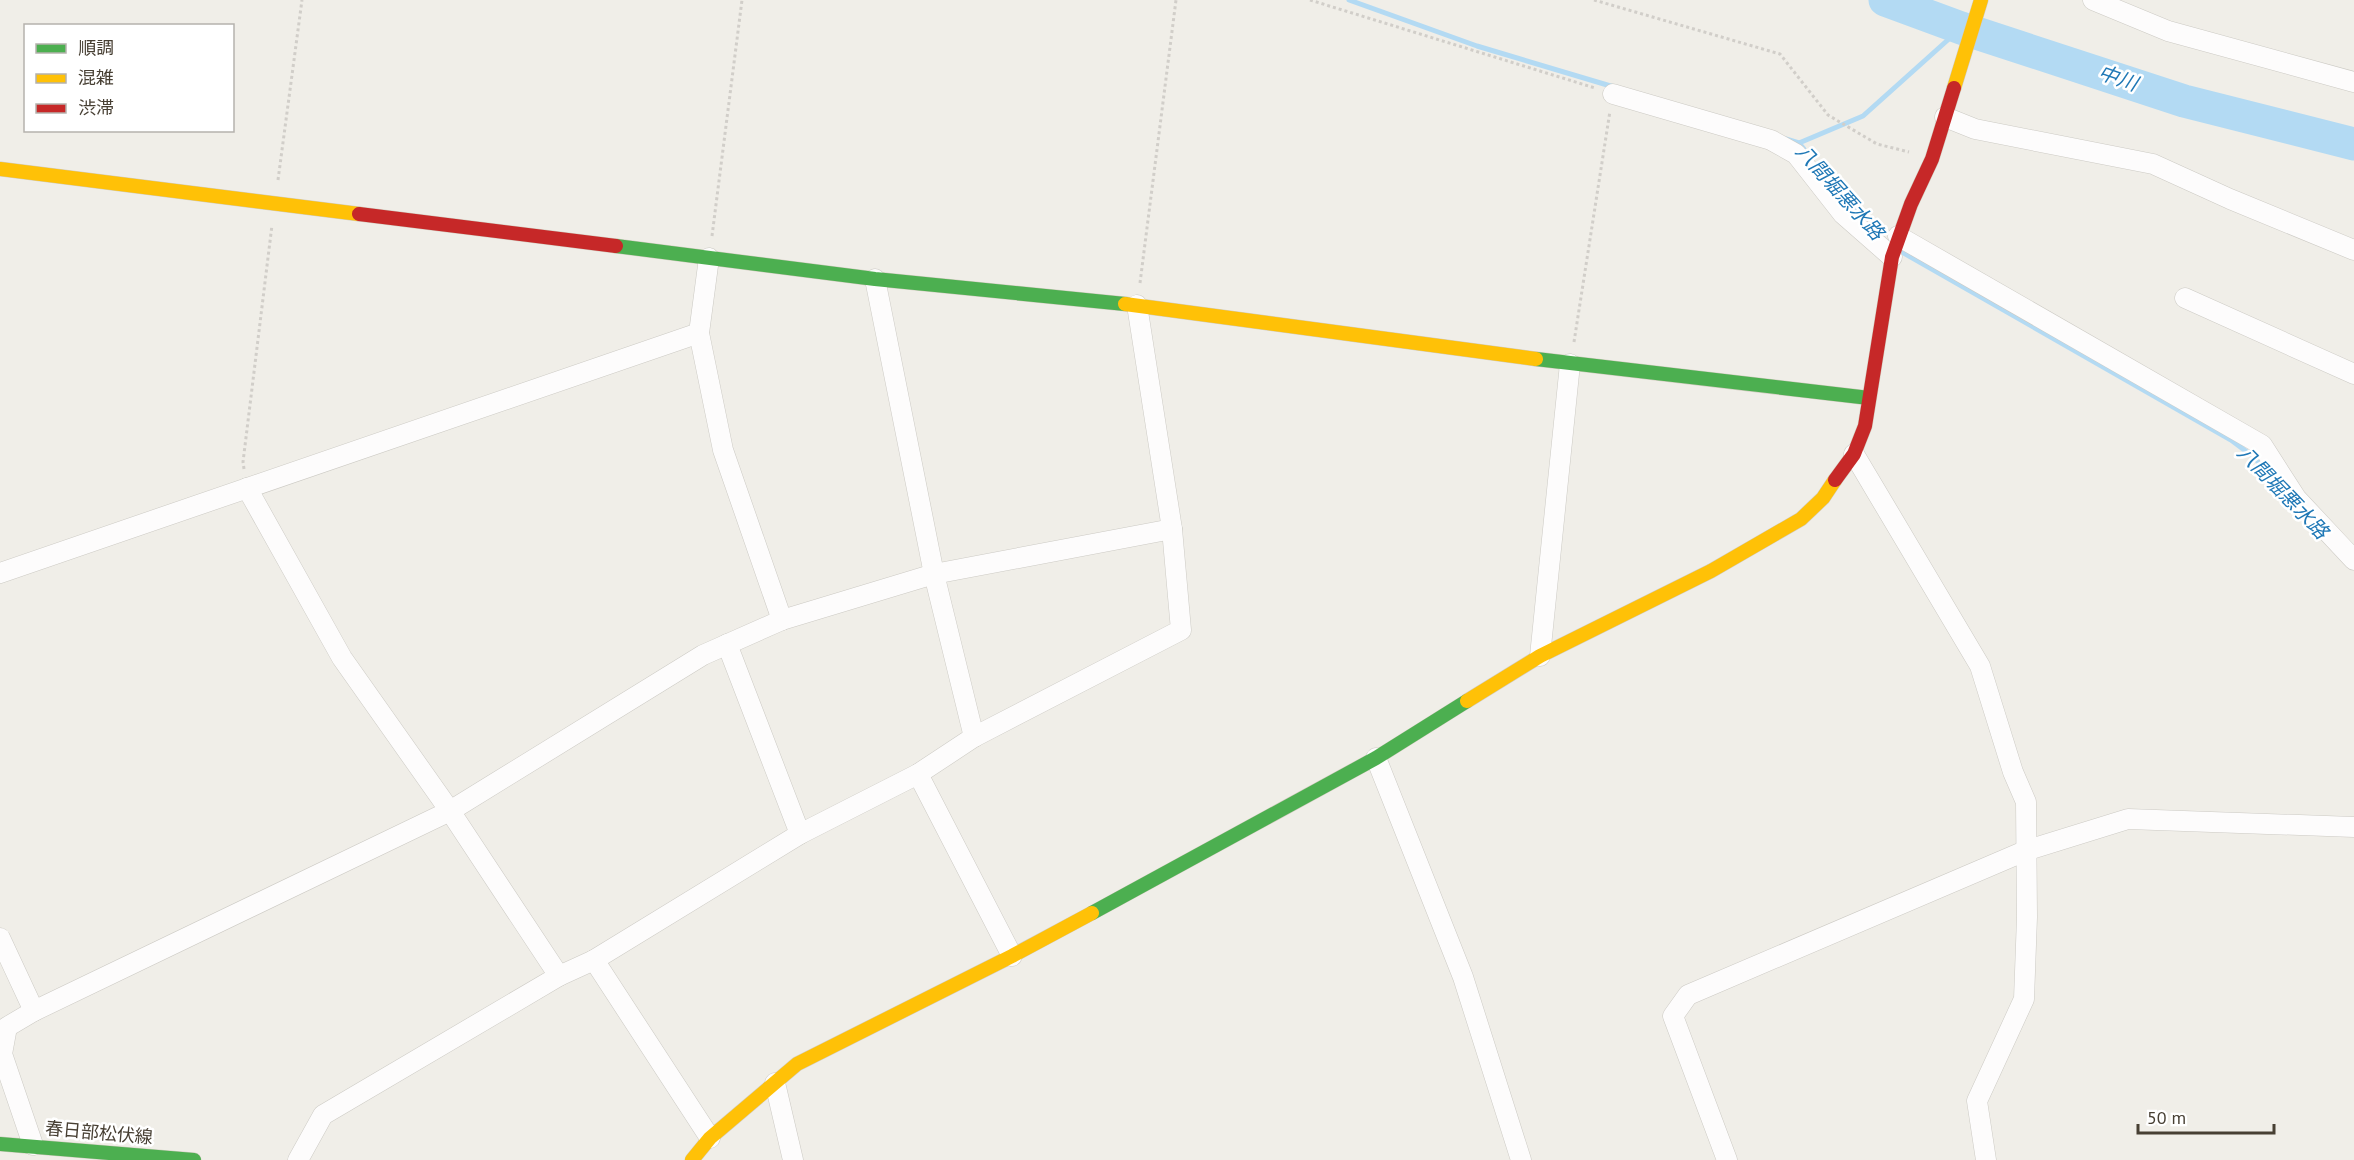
<svg xmlns="http://www.w3.org/2000/svg" width="2354" height="1160" font-family="'PT Sans','Noto Sans JP',sans-serif">
	<style>
		.lines { fill: none; stroke-linecap: round; stroke-linejoin: round }
		.stream { stroke: #b3daf3; stroke-width: 5 }
		.river { stroke: #b3daf3; stroke-width: 33 }
		.street-casing { stroke: #cccac4; stroke-width: 21 }
		.fast-casing { stroke: #d1ccbf; stroke-width: 15 }
		.slow-casing { stroke: #d1ccbf; stroke-width: 15 }
		.jam-casing { stroke: #d1ccbf; stroke-width: 15 }
		.path { stroke: #d1cec9; stroke-width: 3; stroke-dasharray: 3 3; stroke-linecap: butt }
		.street { stroke: #fdfcfc; stroke-width: 20 }
		.fast { stroke: #4caf50; stroke-width: 14 }
		.slow { stroke: #ffc107; stroke-width: 14 }
		.jam { stroke: #c62828; stroke-width: 14 }
		.labels { text-anchor: middle; stroke-width: 5; stroke-linejoin: round; paint-order: stroke }
		.street-label { font-size: 18px; fill: #473f33; stroke: #fff }
		.water-label { font-size: 20px; font-style: italic; fill: #1f78b6; stroke: #fff }
	</style>
	<rect width="100%" height="100%" fill="#f0eee8"/>
	<g class="lines">
		<!-- stream -->
		<g class="stream">
			<polyline points="1349,0 1477,46 1614,87"/>
			<polyline points="1786,139 1799,143 1804,149"/>
			<polyline points="1799,143 1863,116 1960,29"/>
			<polyline points="1817,166 1859,216"/>
			<polyline points="1902,252 2231,440 2255,458 2274,480"/>
		</g>
		<!-- river -->
		<polyline class="river" points="1885,0 1961,28 2184,101 2354,144"/>
		<!-- street casing -->
		<g class="street-casing">
			<g id="street">
				<polyline points="2093,0 2168,31 2354,82"/>
				<polyline points="1613,94 1771,140 1796,154 1843,214 1892,257"/>
				<polyline points="1945,117 1975,129 2153,164 2230,199 2354,250"/>
				<polyline points="1898,236 2262,445 2296,498 2354,560"/>
				<polyline points="709,258 699,333 723,450 782,620"/>
				<polyline points="875,279 934,574 974,737"/>
				<polyline points="2185,298 2354,374"/>
				<polyline points="1854,454 1980,666 2013,772 2026,802 2027,917 2024,999 1977,1101 1986,1160"/>
				<polyline points="247,488 342,658 450,811 559,976"/>
				<polyline points="0,573 699,333"/>
				<polyline points="727,644 800,834"/>
				<polyline points="1540,656 1570,364"/>
				<polyline points="1376,758 1463,977 1521,1160"/>
				<polyline points="918,774 1012,956"/>
				<polyline points="0,938 34,1011"/>
				<polyline points="594,960 710,1138"/>
				<polyline points="775,1083 793,1160"/>
				<polyline points="33,1145 2,1054 7,1027 34,1011 450,811 703,655 782,620 934,574 1172,529"/>
				<polyline points="298,1160 323,1115 559,976 594,960 800,834 918,774 974,737 1181,630 1172,529 1137,305"/>
				<polyline points="1727,1160 1673,1016 1688,995 2025,851 2128,819 2354,827"/>
			</g>
		</g>
		<!-- fast casing -->
		<g class="fast-casing">
			<g id="fast">
				<polyline points="616,246 875,279 1125,304"/>
				<polyline points="1536,359 1869,398"/>
				<polyline points="1092,913 1376,758 1467,701"/>
				<polyline points="0,1144 194,1160"/>
			</g>
		</g>
		<!-- slow casing -->
		<g class="slow-casing">
			<g id="slow">
				<polyline points="1954,88 1981,0"/>
				<polyline points="0,169 359,214"/>
				<polyline points="1125,304 1536,359"/>
				<polyline points="1467,701 1540,656 1711,571 1801,519 1823,498 1835,480"/>
				<polyline points="692,1160 710,1138 797,1064 1012,956 1092,913"/>
			</g>
		</g>
		<!-- jam casing -->
		<g class="jam-casing">
			<g id="jam">
				<polyline points="359,214 616,246"/>
				<polyline points="1835,480 1854,454 1865,426 1892,257 1911,204 1932,159 1954,88"/>
			</g>
		</g>
		<!-- path -->
		<g class="path">
			<polyline points="1310,0 1595,88"/>
			<polyline points="1594,0 1780,54 1828,115 1877,144 1909,152"/>
			<polyline points="278,180 302,0"/>
			<polyline points="712,236 742,0"/>
			<polyline points="1140,283 1176,0"/>
			<polyline points="1574,342 1610,111"/>
			<polyline points="244,469 243,462 272,225"/>
		</g>
		<!-- street -->
		<use href="#street" class="street"/>
		<!-- fast -->
		<use href="#fast" class="fast"/>
		<!-- slow -->
		<use href="#slow" class="slow"/>
		<!-- jam -->
		<use href="#jam" class="jam"/>
	</g>
	<g class="labels">
		<!-- street labels -->
		<g class="street-label">
			<text transform="translate(99 1133) rotate(5)" y="6">春日部松伏線</text>
		</g>
		<!-- water labels -->
		<g class="water-label">
			<text transform="translate(2118 78) rotate(19)" y="7">中川</text>
			<text transform="translate(1840 192) rotate(48)" y="7">八間堀悪水路</text>
			<text transform="translate(2283 492) rotate(46)" y="7">八間堀悪水路</text>
		</g>
	</g>
	<!-- legend -->
	<rect x="24" y="24" width="210" height="108" fill="#ffffff" stroke="#b5b2ad" stroke-width="1.5"/>
	<rect x="36" y="44" width="30" height="9" fill="#4caf50" stroke="#b5b2ad" stroke-width="1.5"/>
	<text x="78" y="54" font-size="18" fill="#473f33">順調</text>
	<rect x="36" y="74" width="30" height="9" fill="#ffc107" stroke="#b5b2ad" stroke-width="1.5"/>
	<text x="78" y="84" font-size="18" fill="#473f33">混雑</text>
	<rect x="36" y="104" width="30" height="9" fill="#c62828" stroke="#b5b2ad" stroke-width="1.5"/>
	<text x="78" y="114" font-size="18" fill="#473f33">渋滞</text>
	<!-- scale -->
	<path d="M2138 1124v9h136v-9" fill="none" stroke="#473f33" stroke-width="3"/>
	<text x="2147" y="1124" font-size="18" fill="#473f33" stroke="#ffffff" stroke-width="4.5" paint-order="stroke">50 m</text>
</svg>
